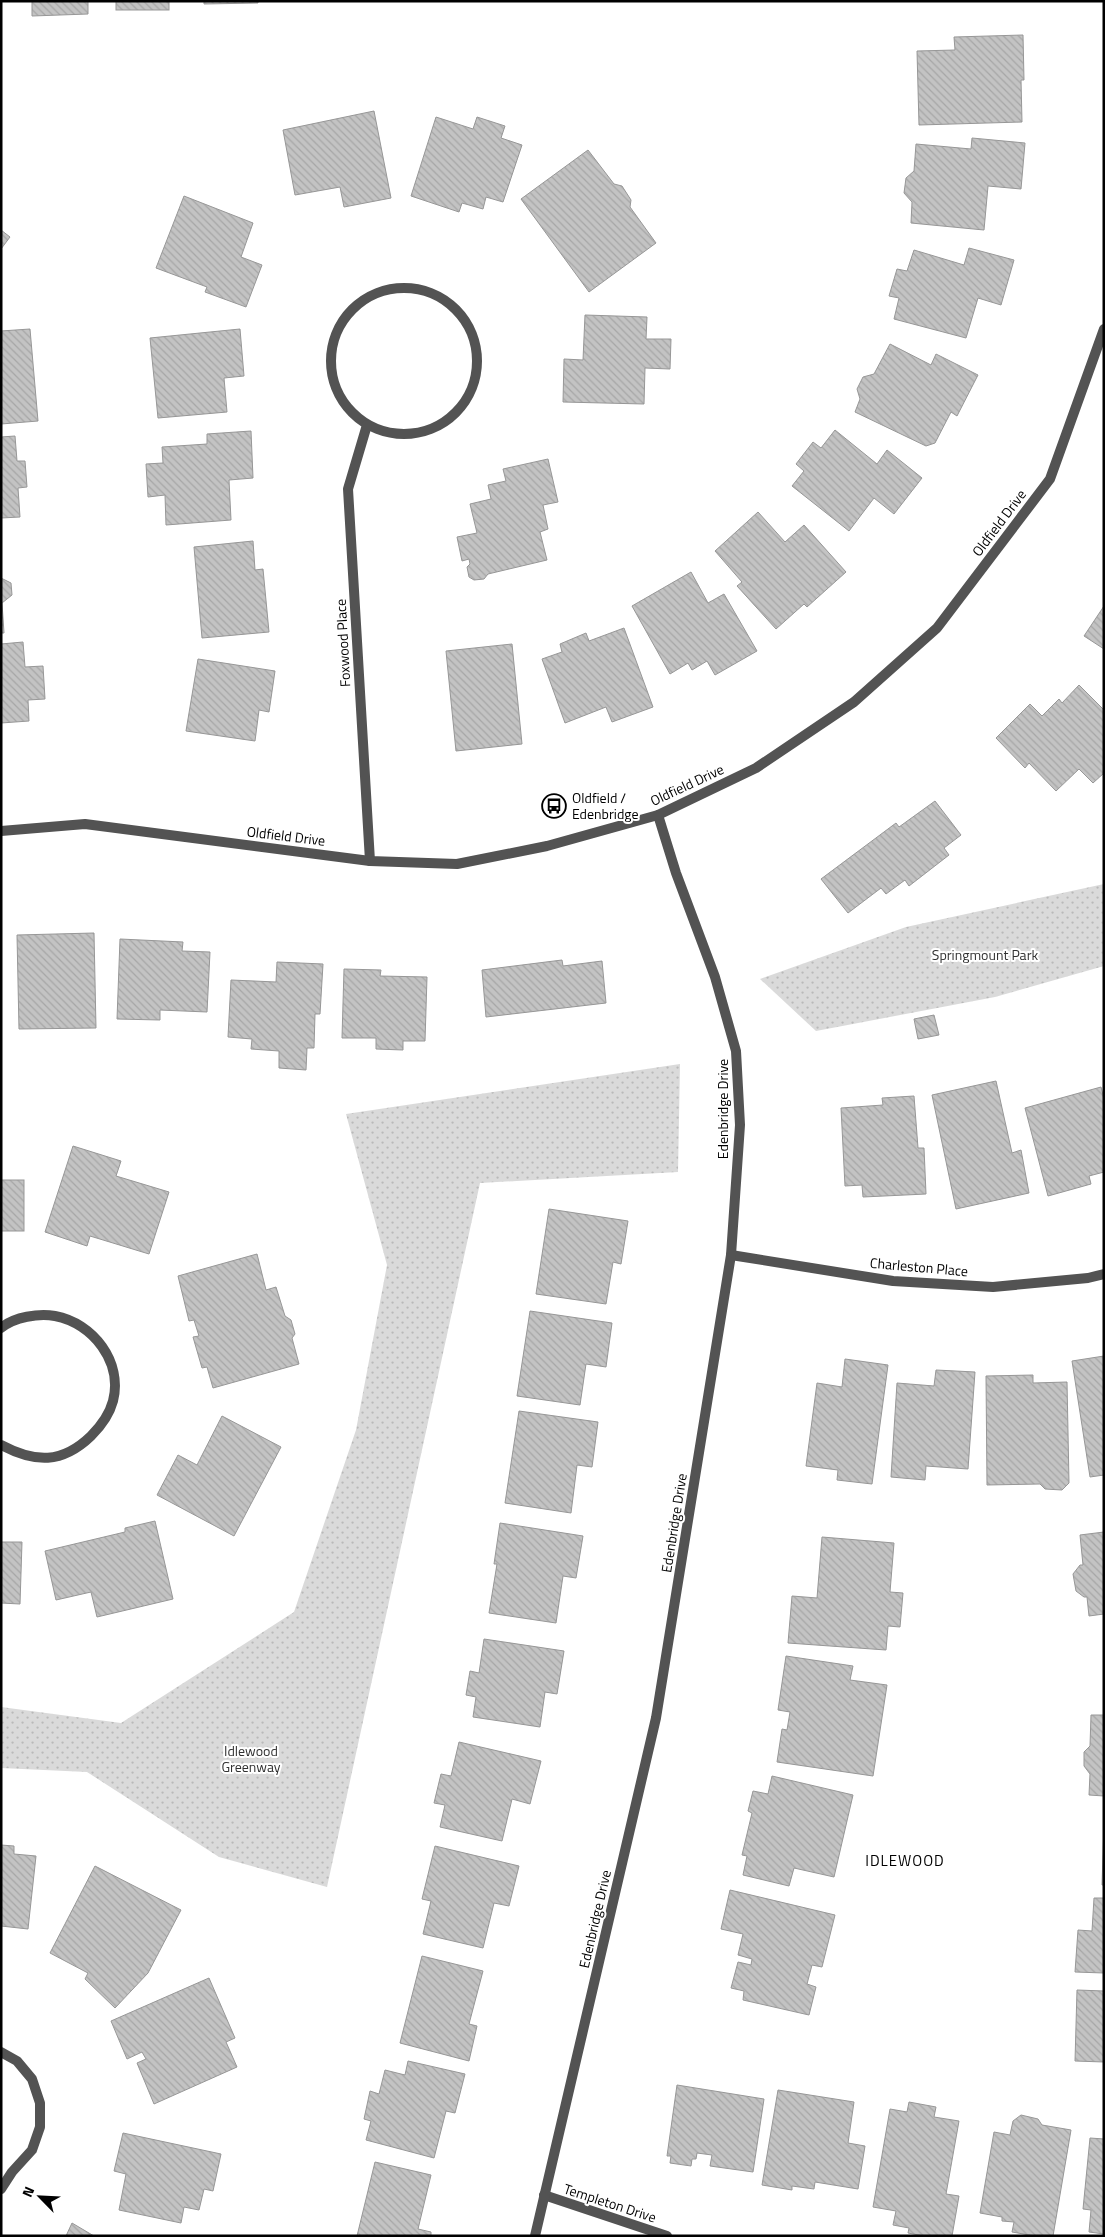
<svg xmlns="http://www.w3.org/2000/svg" width="1105" height="2237" font-family="'Titillium Web',sans-serif">
	<style>
		.park { fill: url(#park-dots) }
		.building { fill: url(#building-back-hatch); stroke: #979797 }
		.lines { fill: none; stroke-linecap: round; stroke-linejoin: round }
		.minor { stroke: #535353; stroke-width: 10 }
		.tertiary { stroke: #535353; stroke-width: 10 }
		.labels { text-anchor: middle; stroke-width: 4; stroke-linejoin: round; paint-order: stroke }
		.street-label { font-size: 14px; fill: #000; stroke: #fff }
		.poi-label { font-size: 14px; fill: #000; stroke: #fff; text-anchor: start }
		.park-label { font-size: 14px; fill: #313131; stroke: #fff }
		.neighbourhood-label { font-size: 15px; letter-spacing: 1px; fill: #000; stroke: #fff }
	</style>
	<defs>
		<pattern id="park-dots" width="8" height="8" patternUnits="userSpaceOnUse" patternTransform="scale(1.25)"><rect width="8" height="8" fill="#dadada"/><path d="M2 2h.1M6 6h.1" fill="none" stroke="#b9b9b9" stroke-width="1.8" stroke-linecap="round"/></pattern>
		<pattern id="building-back-hatch" width="6" height="6" patternUnits="userSpaceOnUse" patternTransform="scale(1.25)"><rect width="6" height="6" fill="#c3c3c3"/><path d="M-1 5l2 2M0 0l6 6M5-1l2 2" fill="none" stroke="#a6a6a6"/></pattern>
	</defs>
	<rect width="100%" height="100%" fill="#fff"/>
	<!-- park -->
	<g class="park">
		<polygon points="1104,884 1104,966 995,997 816,1031 760,979 906,927"/>
		<polygon points="680,1064 678,1172 480,1183 327,1887 219,1857 87,1772 1,1768 1,1707 121,1723 294,1612 356,1430 387,1265 346,1114"/>
	</g>
	<!-- building -->
	<g class="building">
		<polygon points="32,1 88,1 88,14 32,16"/>
		<rect x="116" y="1" width="53" height="9"/>
		<polygon points="204,1 258,1 258,3 204,4"/>
		<polygon points="1023,35 1024,80 1021,80 1022,122 919,125 917,51 955,50 954,37"/>
		<polygon points="374,111 391,198 344,207 340,187 295,195 283,130"/>
		<polygon points="436,117 473,129 477,117 505,126 501,138 522,145 503,202 486,197 483,209 462,203 459,212 411,196"/>
		<polygon points="972,138 1025,143 1021,189 988,186 984,230 911,223 912,202 904,193 906,178 914,171 916,144 971,149"/>
		<polygon points="588,150 614,184 622,186 631,200 630,207 656,243 589,292 521,199"/>
		<polygon points="184,196 253,223 241,257 262,265 246,307 205,292 207,287 156,268"/>
		<polygon points="1,230 10,237 1,249"/>
		<polygon points="969,248 1014,260 1001,305 978,298 966,338 894,319 899,298 889,296 897,269 907,271 914,250 964,265"/>
		<polygon points="585,315 647,317 646,339 671,339 670,369 645,368 644,404 563,402 564,359 583,360"/>
		<polygon points="30,329 38,421 1,424 1,331"/>
		<polygon points="240,329 244,376 224,378 227,412 158,418 150,338"/>
		<polygon points="890,344 931,365 936,354 978,375 957,416 951,412 935,443 926,446 855,412 860,399 857,389 863,377 874,374"/>
		<polygon points="835,430 877,464 887,450 922,478 894,514 874,498 849,531 792,486 804,471 796,464 813,442 821,448"/>
		<polygon points="251,431 253,478 229,480 231,520 166,525 165,495 148,497 146,464 163,463 162,447 207,444 207,434"/>
		<polygon points="15,436 17,461 25,461 27,487 18,488 20,517 1,518 1,437"/>
		<polygon points="548,459 558,502 543,505 548,529 540,532 547,560 488,574 484,579 474,580 469,577 467,567 470,564 469,559 462,561 457,537 477,533 470,504 491,499 488,485 506,481 503,469"/>
		<polygon points="758,512 785,542 804,525 846,572 807,607 804,604 776,629 737,586 742,582 715,551"/>
		<polygon points="253,541 255,570 263,569 269,632 202,638 194,547"/>
		<polygon points="691,572 708,603 724,594 757,651 715,675 707,661 692,670 688,663 670,674 632,606"/>
		<polygon points="1,578 11,583 12,595 2,603 4,633 1,633"/>
		<polygon points="1104,606 1104,649 1084,636"/>
		<polygon points="624,628 653,707 612,722 606,707 565,723 542,659 562,652 560,644 586,633 589,641"/>
		<polygon points="23,642 25,667 43,666 45,699 28,700 29,721 1,723 1,644"/>
		<polygon points="512,644 522,744 456,751 446,651"/>
		<polygon points="198,659 275,671 269,712 259,710 255,741 186,731"/>
		<polygon points="1079,685 1104,710 1104,773 1093,783 1079,769 1056,791 1029,763 1025,768 996,738 1030,704 1042,716 1059,699 1062,703"/>
		<polygon points="935,801 961,835 944,848 949,855 909,886 905,880 886,894 881,888 848,913 821,879 896,823 899,827"/>
		<polygon points="94,933 96,1028 19,1029 17,935"/>
		<polygon points="120,939 183,942 182,951 210,952 207,1012 160,1010 160,1020 117,1019"/>
		<polygon points="562,960 563,966 602,961 606,1003 486,1017 482,970"/>
		<polygon points="277,962 323,964 320,1014 315,1014 314,1048 307,1048 306,1070 279,1068 279,1051 251,1049 252,1039 228,1037 231,980 276,982"/>
		<polygon points="344,969 381,970 380,976 427,977 425,1041 403,1041 403,1050 376,1049 376,1038 342,1038"/>
		<polygon points="934,1015 939,1035 918,1039 914,1019"/>
		<polygon points="996,1081 1012,1153 1021,1150 1029,1193 956,1209 932,1095"/>
		<polygon points="1101,1087 1104,1099 1104,1172 1089,1176 1091,1184 1048,1196 1025,1108"/>
		<polygon points="914,1096 918,1148 924,1148 926,1194 863,1197 862,1185 845,1186 841,1108 883,1105 882,1098"/>
		<polygon points="73,1146 121,1161 116,1176 169,1192 149,1254 90,1236 87,1246 45,1232"/>
		<rect x="1" y="1180" width="23" height="51"/>
		<polygon points="549,1209 628,1221 621,1264 613,1262 606,1304 536,1294"/>
		<polygon points="257,1254 266,1290 276,1287 285,1316 291,1320 295,1334 292,1338 299,1364 213,1388 207,1367 202,1368 193,1337 199,1336 194,1320 189,1321 178,1276"/>
		<polygon points="530,1311 612,1323 606,1367 586,1364 580,1405 517,1396"/>
		<polygon points="1104,1356 1104,1475 1090,1477 1072,1361"/>
		<polygon points="845,1359 888,1365 872,1484 837,1480 838,1470 806,1466 817,1383 842,1387"/>
		<polygon points="936,1370 975,1372 968,1469 926,1466 925,1480 891,1477 897,1383 934,1386"/>
		<polygon points="1033,1375 1033,1383 1067,1382 1069,1483 1062,1490 1045,1489 1040,1484 987,1485 986,1376"/>
		<polygon points="519,1411 598,1422 592,1467 577,1465 571,1513 505,1503"/>
		<polygon points="222,1416 281,1447 234,1536 157,1495 178,1455 197,1465"/>
		<polygon points="155,1521 173,1599 97,1617 91,1592 56,1600 45,1551 125,1532 125,1528"/>
		<polygon points="500,1523 583,1536 576,1578 563,1576 556,1623 489,1613 497,1564 494,1564"/>
		<polygon points="1104,1532 1104,1614 1089,1616 1087,1597 1084,1597 1076,1591 1073,1574 1080,1565 1083,1565 1080,1535"/>
		<polygon points="822,1537 894,1543 890,1592 903,1593 900,1627 888,1626 886,1650 788,1643 792,1596 817,1598"/>
		<polygon points="1,1542 22,1542 20,1604 1,1603"/>
		<polygon points="484,1639 564,1651 557,1694 545,1692 540,1727 473,1717 476,1697 466,1695 470,1671 479,1673"/>
		<polygon points="786,1656 853,1666 850,1680 887,1685 873,1776 777,1762 782,1729 787,1730 790,1712 778,1710"/>
		<polygon points="1091,1715 1104,1715 1104,1796 1089,1795 1090,1774 1084,1766 1084,1752 1090,1746"/>
		<polygon points="459,1742 541,1761 530,1804 512,1799 502,1841 440,1827 445,1805 434,1803 441,1774 451,1776"/>
		<polygon points="772,1776 853,1795 834,1877 794,1868 789,1886 743,1875 747,1856 742,1855 752,1813 748,1811 753,1791 768,1794"/>
		<polygon points="1104,1824 1104,1885 1102,1885"/>
		<polygon points="1,1845 14,1846 14,1854 36,1856 28,1929 1,1926"/>
		<polygon points="435,1846 519,1866 509,1906 494,1903 483,1948 423,1934 431,1901 422,1899"/>
		<polygon points="95,1866 181,1910 148,1973 115,2008 85,1979 88,1973 50,1953"/>
		<polygon points="730,1890 835,1915 822,1967 812,1965 807,1984 816,1987 809,2015 743,2000 744,1991 731,1988 738,1962 751,1965 752,1959 738,1955 743,1934 721,1929"/>
		<polygon points="1094,1898 1104,1898 1104,1973 1075,1972 1078,1930 1092,1931"/>
		<polygon points="422,1956 483,1971 469,2024 477,2026 469,2061 400,2043"/>
		<polygon points="209,1978 235,2038 226,2042 237,2067 154,2104 137,2063 146,2059 142,2052 127,2059 111,2021"/>
		<polygon points="1077,1990 1104,1991 1104,2062 1075,2061"/>
		<polygon points="408,2061 465,2074 455,2113 446,2111 434,2158 366,2140 371,2121 364,2119 370,2091 379,2094 385,2070 405,2075"/>
		<polygon points="677,2085 764,2099 753,2172 710,2166 712,2155 697,2153 696,2159 692,2159 691,2166 670,2163 671,2156 667,2156"/>
		<polygon points="778,2090 854,2102 848,2143 865,2146 858,2189 815,2182 814,2189 792,2186 792,2190 762,2185"/>
		<polygon points="909,2102 936,2107 934,2117 959,2121 946,2194 959,2196 952,2236 924,2236 908,2233 909,2228 893,2225 896,2211 873,2207 890,2109 907,2112"/>
		<polygon points="1021,2115 1038,2119 1042,2125 1071,2130 1053,2236 1035,2236 1012,2232 1014,2222 1002,2221 1002,2217 980,2213 994,2132 1010,2135 1013,2121"/>
		<polygon points="123,2133 221,2154 213,2191 204,2189 199,2210 184,2207 181,2223 119,2210 126,2174 114,2171"/>
		<polygon points="1090,2138 1104,2139 1104,2234 1089,2232 1091,2210 1083,2209"/>
		<polygon points="375,2162 431,2175 418,2229 431,2232 431,2236 357,2236"/>
		<polygon points="72,2223 94,2236 66,2236"/>
	</g>
	<g class="lines">
		<!-- minor -->
		<g class="minor">
			<circle cx="404" cy="361" r="73"/>
			<polyline points="367,425 348,489 370,861"/>
			<polyline points="731,1255 893,1281 993,1287 1088,1278 1104,1274"/>
			<path d="M 1,1328 C 14,1317 39,1313 55,1316 C 93,1323 123,1362 113,1401 C 109,1416 101,1426 91,1436 C 62,1464 35,1463 1,1445"/>
			<polyline points="1,2052 17,2061 32,2079 40,2103 40,2127 32,2150 12,2172 1,2189"/>
			<polyline points="544,2195 667,2236"/>
			<polyline points="535,2236 656,1718 731,1255 740,1125 736,1051 715,977 676,873 658,815"/>
		</g>
		<!-- tertiary -->
		<polyline class="tertiary" points="1,831 85,824 370,861 457,864 547,846 658,815 756,768 854,702 937,628 1050,479 1104,329"/>
	</g>
	<!-- icons -->
	<defs>
		<g id="bus-ring" transform="scale(1.25)"><circle r="9.5" fill="#fff" stroke="#000" stroke-width="1.5"/><path d="M-5-6H5V4H4V6H2V4H-2V6H-4V4H-5ZM-3.5-4V0h7V-4ZM-3.5 1.2v1.5H-2V1.2ZM2 1.2v1.5H3.5V1.2Z" fill="#000"/></g>
	</defs>
	<g fill-rule="evenodd">
		<use href="#bus-ring" x="554" y="806"/>
	</g>
	<g class="labels">
		<!-- street labels -->
		<g class="street-label">
			<text transform="translate(999 523) rotate(-53)" y="5">Oldfield Drive</text>
			<text transform="translate(343 643) rotate(-93)" y="5">Foxwood Place</text>
			<text transform="translate(687 785) rotate(-25)" y="5">Oldfield Drive</text>
			<text transform="translate(286 836) rotate(7)" y="5">Oldfield Drive</text>
			<text transform="translate(723 1109) rotate(-90)" y="5">Edenbridge Drive</text>
			<text transform="translate(919 1267) rotate(5)" y="5">Charleston Place</text>
			<text transform="translate(674 1523) rotate(-81)" y="5">Edenbridge Drive</text>
			<text transform="translate(595 1919) rotate(-77)" y="5">Edenbridge Drive</text>
			<text transform="translate(610 2203) rotate(18)" y="5">Templeton Drive</text>
		</g>
		<!-- poi labels -->
		<g class="poi-label">
			<text x="572" y="803">Oldfield /<tspan x="572" dy="16">Edenbridge</tspan></text>
		</g>
		<!-- park labels -->
		<g class="park-label">
			<text x="985" y="960">Springmount Park</text>
			<text x="251" y="1756">Idlewood<tspan x="251" dy="16">Greenway</tspan></text>
		</g>
		<!-- neighbourhood labels -->
		<g class="neighbourhood-label">
			<text x="905" y="1866">IDLEWOOD</text>
		</g>
	</g>
	<!-- border -->
	<rect width="1105" height="2237" fill="none" stroke="#000000" stroke-width="5"/>
	<!-- north arrow -->
	<g transform="translate(40 2197) rotate(294)" stroke="#ffffff" stroke-width="4" paint-order="stroke">
	<path d="M0-4L9 19L0 12L-9 19Z" fill="#000000"/>
	<text y="-8" font-size="14" font-weight="bold" text-anchor="middle" fill="#000000">N</text>
	</g>
</svg>
